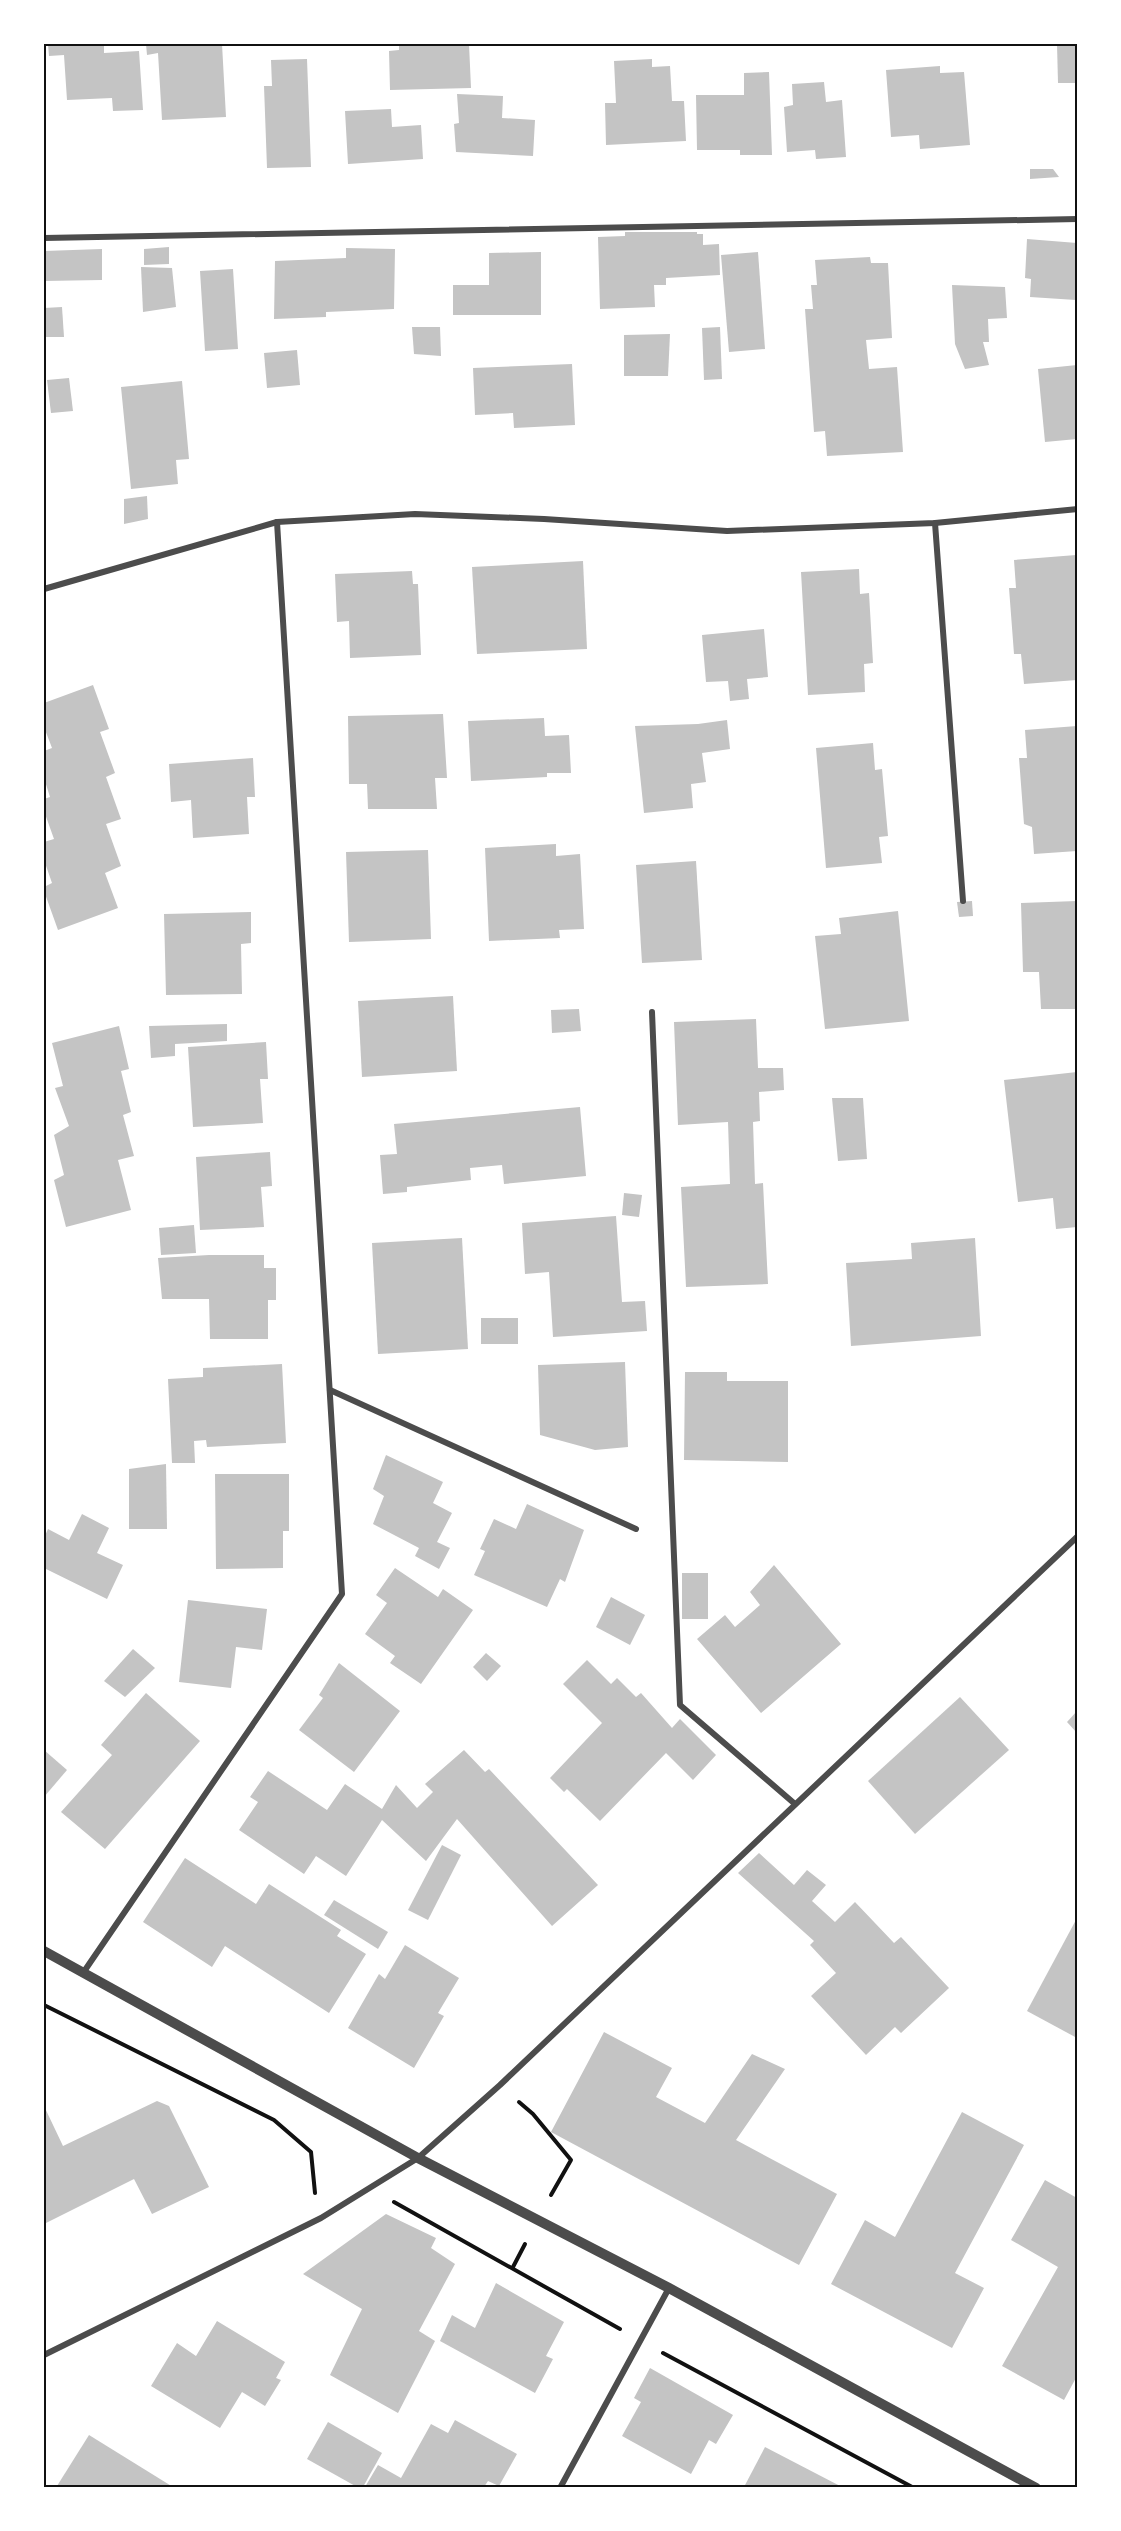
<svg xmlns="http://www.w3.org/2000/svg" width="1121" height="2531" font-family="'Varela Round',sans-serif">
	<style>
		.building { fill: #c4c4c4 }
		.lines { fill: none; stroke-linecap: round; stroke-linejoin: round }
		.path { stroke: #111; stroke-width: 4 }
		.minor { stroke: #4c4c4c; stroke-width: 6 }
		.tertiary { stroke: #4c4c4c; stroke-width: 10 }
		.neatline { fill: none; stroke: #111; stroke-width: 2 }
	</style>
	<rect width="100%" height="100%" fill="#fff"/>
	<!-- building -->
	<g class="building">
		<polygon points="48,44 104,44 104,53 139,51 143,110 113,111 112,98 67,100 64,55 49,56"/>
		<polygon points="146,44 222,44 226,117 162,120 158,53 147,55"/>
		<polygon points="399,44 469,44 471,88 390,90 389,51 399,50"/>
		<polygon points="1057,44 1077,44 1077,83 1058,83"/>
		<polygon points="307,59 311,167 267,168 264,86 272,86 271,60"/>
		<polygon points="652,59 652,67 670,66 672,101 684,101 686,141 606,145 605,103 616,103 614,61"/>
		<polygon points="940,66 940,73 964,72 970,145 920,149 919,135 891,137 886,70"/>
		<polygon points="769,72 772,155 740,155 740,150 697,150 696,95 744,95 744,73"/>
		<polygon points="824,82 826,102 842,100 846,157 816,159 815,150 787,152 784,107 793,105 792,84"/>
		<polygon points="457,94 503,96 502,118 535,120 533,156 456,152 454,124 459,123"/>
		<polygon points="391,109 392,127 421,125 423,159 348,164 345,111"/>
		<polygon points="1030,169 1053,169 1059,177 1030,179"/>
		<polygon points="625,232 697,232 697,234 703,234 703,245 719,244 720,275 666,278 666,285 654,285 655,307 600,309 598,237 625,236"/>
		<polygon points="1027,239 1077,243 1076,300 1030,297 1031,279 1025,278"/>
		<polygon points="169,247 169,264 144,265 144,249"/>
		<polygon points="346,248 395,249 394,309 326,312 326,317 274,319 275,261 346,258"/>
		<polygon points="102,249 102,280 44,281 44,251"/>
		<polygon points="541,252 541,315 453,315 453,285 489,285 489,253"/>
		<polygon points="758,252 765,349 729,352 721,255"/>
		<polygon points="870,257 871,263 888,263 892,338 866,340 869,369 897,367 903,452 827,456 825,431 814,432 805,309 813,309 811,285 817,285 815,260"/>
		<polygon points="141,267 172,268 176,307 143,312"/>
		<polygon points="233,269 238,349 205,351 200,271"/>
		<polygon points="952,285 1005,287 1007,318 988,319 989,342 983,342 989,365 965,369 955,344"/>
		<polygon points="62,307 64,337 44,337 44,308"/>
		<polygon points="412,327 440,327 441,356 414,354"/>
		<polygon points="720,327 722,379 704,380 702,328"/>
		<polygon points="670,334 668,376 624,376 624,335"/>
		<polygon points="297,350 300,385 267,388 264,353"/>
		<polygon points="572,364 575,425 514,428 513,413 475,415 473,368"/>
		<polygon points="1077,365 1077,439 1045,442 1038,369"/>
		<polygon points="69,378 73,411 51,413 47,380"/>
		<polygon points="182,381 189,459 176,460 178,484 131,489 121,387"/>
		<polygon points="147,496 148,519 124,524 124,499"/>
		<polygon points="1076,555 1077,680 1024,684 1021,654 1014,654 1009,588 1016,588 1014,560"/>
		<polygon points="583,561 587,649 477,654 472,567"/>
		<polygon points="859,569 860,594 869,593 873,663 864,664 865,692 808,695 801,572"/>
		<polygon points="412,571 413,584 418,584 421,655 350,658 349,621 337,622 335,574"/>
		<polygon points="764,629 768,677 747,679 749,699 730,701 728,681 706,682 702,635"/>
		<polygon points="93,685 109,729 100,732 115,773 106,777 121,819 106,824 121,866 105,873 118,908 58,930 44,891 44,887 52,883 44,860 44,842 54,839 44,811 44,799 50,797 44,778 44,751 52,748 44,727 44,703"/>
		<polygon points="443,714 447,778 435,778 437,809 368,809 367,784 349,784 348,716"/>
		<polygon points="544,718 545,736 569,735 571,773 547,773 547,777 471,781 468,721"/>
		<polygon points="727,720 730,749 702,753 706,782 691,784 693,808 644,813 635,726 698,724"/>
		<polygon points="1077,726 1077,851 1034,854 1032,827 1024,824 1019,758 1027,758 1025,730"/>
		<polygon points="873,743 875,770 882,769 888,836 879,837 882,863 826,868 816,748"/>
		<polygon points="253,758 255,797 247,797 249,834 193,838 191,800 171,802 169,764"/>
		<polygon points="556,844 556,856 580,854 584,929 559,930 560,938 489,941 485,848"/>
		<polygon points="428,850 431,939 349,942 346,852"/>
		<polygon points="696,861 702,960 642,963 636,865"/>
		<polygon points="972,901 973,916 959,917 957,902"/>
		<polygon points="1077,901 1077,1009 1041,1009 1039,972 1023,972 1021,903"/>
		<polygon points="898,911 909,1021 825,1029 815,936 841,934 839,918"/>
		<polygon points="251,912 251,943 241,944 242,994 166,995 164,914"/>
		<polygon points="453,996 457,1071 362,1077 358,1001"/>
		<polygon points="579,1009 581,1031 552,1033 551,1010"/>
		<polygon points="756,1019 758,1068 783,1068 784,1090 759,1092 760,1121 753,1122 755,1184 763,1183 768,1284 686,1287 681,1187 730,1184 728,1122 678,1125 674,1022"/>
		<polygon points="227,1024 227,1041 175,1044 175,1056 151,1058 149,1026"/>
		<polygon points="119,1026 129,1069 121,1071 131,1112 123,1115 134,1156 118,1160 131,1210 66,1227 54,1180 64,1175 54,1135 69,1126 55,1088 63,1086 52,1043"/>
		<polygon points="266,1042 268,1079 260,1079 263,1123 193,1127 188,1047"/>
		<polygon points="1077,1072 1077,1227 1056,1229 1053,1198 1018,1202 1004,1080"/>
		<polygon points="832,1098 863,1098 867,1159 838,1161"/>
		<polygon points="580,1107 586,1176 504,1184 502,1165 470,1168 471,1180 407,1187 407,1192 383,1194 380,1155 397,1154 394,1124"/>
		<polygon points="270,1152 272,1186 261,1187 264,1227 200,1230 196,1157"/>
		<polygon points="624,1193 642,1195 639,1217 622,1215"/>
		<polygon points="616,1216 622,1302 645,1301 647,1331 553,1337 549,1272 525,1274 522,1223"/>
		<polygon points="194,1225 196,1253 161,1255 159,1228"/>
		<polygon points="462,1238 468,1349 378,1354 372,1243"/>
		<polygon points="975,1238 981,1336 851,1346 846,1263 912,1259 911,1243"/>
		<polygon points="209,1255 264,1255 264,1268 276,1268 276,1300 268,1300 268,1339 210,1339 209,1299 162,1299 158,1258"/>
		<rect x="481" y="1318" width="37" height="26"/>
		<polygon points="625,1362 628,1447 595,1450 540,1435 538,1365"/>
		<polygon points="282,1364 286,1443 207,1447 206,1440 194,1441 195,1463 172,1463 168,1379 203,1377 203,1368"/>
		<polygon points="685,1372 727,1372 727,1381 788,1381 788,1462 684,1460"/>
		<polygon points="386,1455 443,1482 433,1503 452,1513 437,1542 450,1548 439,1569 415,1556 419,1548 373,1524 384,1496 373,1489"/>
		<polygon points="166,1464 167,1529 129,1529 129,1469"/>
		<polygon points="215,1474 289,1474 289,1531 283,1531 283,1568 216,1569"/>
		<polygon points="527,1504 584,1530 565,1582 560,1579 547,1607 474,1575 485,1551 480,1549 494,1519 516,1529"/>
		<polygon points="82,1514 109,1528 97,1553 123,1565 107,1599 44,1568 44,1538 48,1529 69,1540"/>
		<polygon points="774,1565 841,1644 761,1713 697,1639 725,1615 735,1627 760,1605 750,1592"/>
		<polygon points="395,1568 438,1597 443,1589 473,1610 421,1684 390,1663 395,1656 365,1634 387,1603 376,1595"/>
		<rect x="682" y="1573" width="26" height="46"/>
		<polygon points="611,1597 645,1615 630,1645 596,1627"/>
		<polygon points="188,1600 267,1609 262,1650 236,1647 231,1688 179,1682"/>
		<polygon points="133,1649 155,1668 125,1697 104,1681"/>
		<polygon points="486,1653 501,1666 487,1681 473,1667"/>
		<polygon points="587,1660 611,1684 617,1678 636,1697 641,1693 672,1728 680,1719 716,1755 693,1780 666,1753 600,1821 567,1789 564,1792 550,1778 602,1723 563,1684"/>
		<polygon points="339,1663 400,1711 354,1772 299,1730 323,1698 319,1695"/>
		<polygon points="146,1693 200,1741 105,1849 61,1812 112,1755 101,1745"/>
		<polygon points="960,1697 1009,1750 915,1834 868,1781"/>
		<polygon points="1077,1711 1077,1733 1067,1722"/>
		<polygon points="44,1750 67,1770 44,1797"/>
		<polygon points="464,1750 485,1772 489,1769 598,1885 552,1926 457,1819 426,1861 382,1820 346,1876 316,1856 304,1874 239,1830 258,1802 250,1797 268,1771 327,1810 345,1784 382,1809 396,1785 417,1808 433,1792 425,1784"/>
		<polygon points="442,1845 461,1855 428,1920 408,1910"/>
		<polygon points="759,1853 794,1885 807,1870 826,1885 812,1901 835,1922 855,1902 894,1943 901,1937 949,1988 901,2033 895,2027 866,2055 811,1996 836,1973 810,1945 814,1941 738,1873"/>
		<polygon points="185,1858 256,1904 269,1884 341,1930 337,1936 366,1954 329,2013 225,1946 212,1967 143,1922"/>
		<polygon points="334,1900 388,1932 378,1949 324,1915"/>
		<polygon points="1077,1918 1077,2038 1027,2011"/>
		<polygon points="405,1945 459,1978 438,2013 444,2016 414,2068 348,2028 379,1974 385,1979"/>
		<polygon points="604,2032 672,2068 656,2097 705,2123 752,2054 785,2069 736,2140 837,2194 799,2265 551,2132"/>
		<polygon points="157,2101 169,2106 209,2187 152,2214 134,2179 44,2224 44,2106 63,2146"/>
		<polygon points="962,2112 1024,2145 955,2273 984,2288 952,2348 831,2284 865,2220 895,2237"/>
		<polygon points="1045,2180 1077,2198 1077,2376 1064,2400 1002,2366 1058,2267 1011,2240"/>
		<polygon points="386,2214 436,2238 431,2248 455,2264 419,2331 435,2341 398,2413 330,2375 362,2309 303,2274"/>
		<polygon points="496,2283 564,2322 546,2356 553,2359 535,2393 440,2341 452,2315 475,2328"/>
		<polygon points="217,2321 285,2362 276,2378 281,2380 265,2406 242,2392 220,2428 151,2386 177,2343 196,2356"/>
		<polygon points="650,2368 733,2415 716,2444 709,2440 691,2474 622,2436 641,2402 634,2398"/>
		<polygon points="455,2420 517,2454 499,2486 488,2481 484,2487 365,2487 378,2465 401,2478 431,2424 448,2433"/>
		<polygon points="328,2422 382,2453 363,2487 357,2487 307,2459"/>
		<polygon points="89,2435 173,2487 59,2487 57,2486"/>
		<polygon points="765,2447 842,2487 744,2487"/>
	</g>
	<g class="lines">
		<!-- path -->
		<g class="path">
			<polyline points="44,2005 274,2120 311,2152 315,2193"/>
			<polyline points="519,2102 533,2114 571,2160 551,2195"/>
			<polyline points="394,2202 620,2329"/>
			<polyline points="513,2267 525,2244"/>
			<polyline points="663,2353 914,2488"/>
		</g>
		<!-- minor -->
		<g class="minor">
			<polyline points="44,238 1078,219"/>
			<polyline points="935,523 963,901"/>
			<polyline points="44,589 277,522 415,514 544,519 727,531 935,523 1078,509"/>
			<polyline points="652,1012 680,1705 795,1804"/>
			<polyline points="330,1390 636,1529"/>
			<polyline points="83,1973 342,1594 277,522"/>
			<polyline points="44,2355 321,2218 418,2158 500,2085 1078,1536"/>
			<polyline points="560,2488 669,2288"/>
		</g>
		<!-- tertiary -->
		<polyline class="tertiary" points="44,1951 418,2158 669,2288 1036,2488"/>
	</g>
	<!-- border -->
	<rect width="1121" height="2531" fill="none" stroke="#ffffff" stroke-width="90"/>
	<rect x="45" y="45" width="1031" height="2441" class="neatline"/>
</svg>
